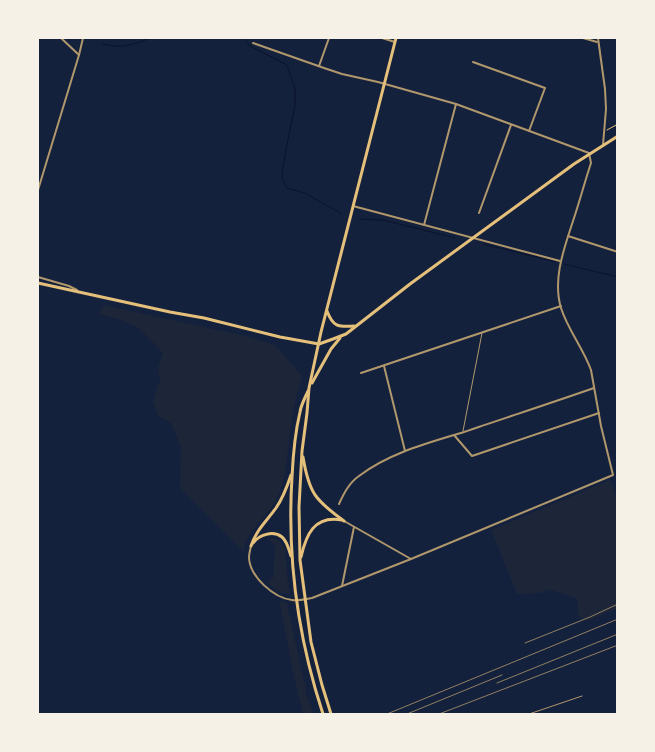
<svg xmlns="http://www.w3.org/2000/svg" width="655" height="752" font-family="Poppins,sans-serif">
	<style>
		.green { fill: #1d2539 }
		.lines { fill: none; stroke-linecap: round; stroke-linejoin: round }
		.stream { stroke: #0b132b; stroke-width: 1 }
		.path { stroke: #e5c07b; stroke-width: 1 }
		.service { stroke: #b1986c; stroke-width: 1 }
		.minor { stroke: #b1986c; stroke-width: 2 }
		.secondary { stroke: #e5c07b; stroke-width: 3 }
		.rail { stroke: #918062; stroke-width: 1 }
	</style>
	<rect width="100%" height="100%" fill="#14213d"/>
	<!-- green -->
	<g class="green">
		<path d="M 103,305 L 245,336 L 275,345 L 302,376 C 298,392 293,408 291,425 C 287,449 288,478 276,500 C 267,518 245,531 244,552 L 180,488 L 181,447 L 171,423 L 158,416 L 153,401 L 160,380 L 158,367 L 163,353 L 140,329 L 124,321 L 99,314 Z"/>
		<polygon points="610,480 617,498 617,609 586,621 578,615 577,599 549,589 540,593 517,594 491,530"/>
		<polygon points="268,538 277,539 285,548 288,586 290,594 281,593 276,590 268,583 273,578 275,546"/>
		<polygon points="279,600 287,603 301,669 306,688 305,691 314,714 303,714 293,672"/>
	</g>
	<g class="lines">
		<!-- stream -->
		<g class="stream">
			<polyline points="244,38 250,46 287,65 295,89 295,106 289,134 282,172 283,181 287,188 305,193 342,214"/>
			<path d="M 102,44 C 123,49 131,45 151,38"/>
			<polyline points="359,219 383,220 455,238"/>
			<polyline points="483,244 556,262"/>
			<polyline points="564,264 618,277"/>
		</g>
		<!-- path -->
		<polyline class="path" points="607,130 618,124"/>
		<!-- service -->
		<g class="service">
			<polyline points="463,431 482,333"/>
			<polyline points="529,714 582,696"/>
		</g>
		<!-- minor -->
		<g class="minor">
			<polyline points="61,38 79,55"/>
			<polyline points="382,38 395,42"/>
			<polyline points="583,38 597,42"/>
			<polyline points="598,38 605,89 606,109 603,145"/>
			<polyline points="473,62 545,88 529,131"/>
			<polyline points="319,66 329,38"/>
			<polyline points="38,190 79,55 83,38"/>
			<polyline points="353,206 560,261"/>
			<polyline points="479,213 511,125"/>
			<polyline points="424,225 456,104"/>
			<polyline points="568,236 618,252"/>
			<polyline points="38,277 69,286 77,290"/>
			<polyline points="384,366 405,451"/>
			<polyline points="361,373 561,306"/>
			<polyline points="454,435 472,456 599,413"/>
			<path d="M 339,504 C 344,493 349,483 359,476 C 389,453 428,443 464,432 C 508,417 551,403 594,388"/>
			<polyline points="344,521 411,559"/>
			<path d="M 251,546 C 250,550 249,554 249,558 C 250,577 274,598 292,600 C 299,601 306,599 312,598 L 411,559 L 613,475 L 601,426 L 591,370 C 583,348 568,330 561,308 C 552,278 565,246 574,218 C 580,200 585,181 591,163 L 589,153 L 456,104 L 378,82 L 342,74 L 324,68 L 253,43"/>
			<polyline points="342,586 354,527"/>
		</g>
		<!-- secondary -->
		<g class="secondary">
			<polyline points="38,283 170,312 204,318 280,337 319,344 333,339 346,334 410,284 574,164 618,136"/>
			<path d="M 327,311 C 333,327 338,327 354,326"/>
			<polyline points="312,383 331,349 340,338"/>
			<path d="M 308,391 C 305,398 301,405 300,412 C 295,433 293,456 292,477 C 287,557 298,638 323,714"/>
			<path d="M 303,457 C 309,493 315,500 344,521"/>
			<path d="M 253,543 C 259,535 273,530 282,537 C 287,541 289,550 291,556"/>
			<path d="M 251,546 C 257,529 266,522 276,508 C 283,498 287,487 291,475"/>
			<path d="M 301,557 C 306,535 314,515 342,520"/>
			<polyline points="331,714 322,685 311,642 300,560 299,507 302,451 307,413 309,388 321,332 396,38"/>
		</g>
		<!-- rail -->
		<g class="rail">
			<polyline points="525,643 590,617 618,604"/>
			<polyline points="497,683 618,634"/>
			<polyline points="387,714 618,619"/>
			<polyline points="407,714 502,675"/>
			<polyline points="439,714 618,645"/>
		</g>
	</g>
	<!-- border -->
	<rect width="655" height="752" fill="none" stroke="#f6f1e7" stroke-width="78"/>
</svg>
